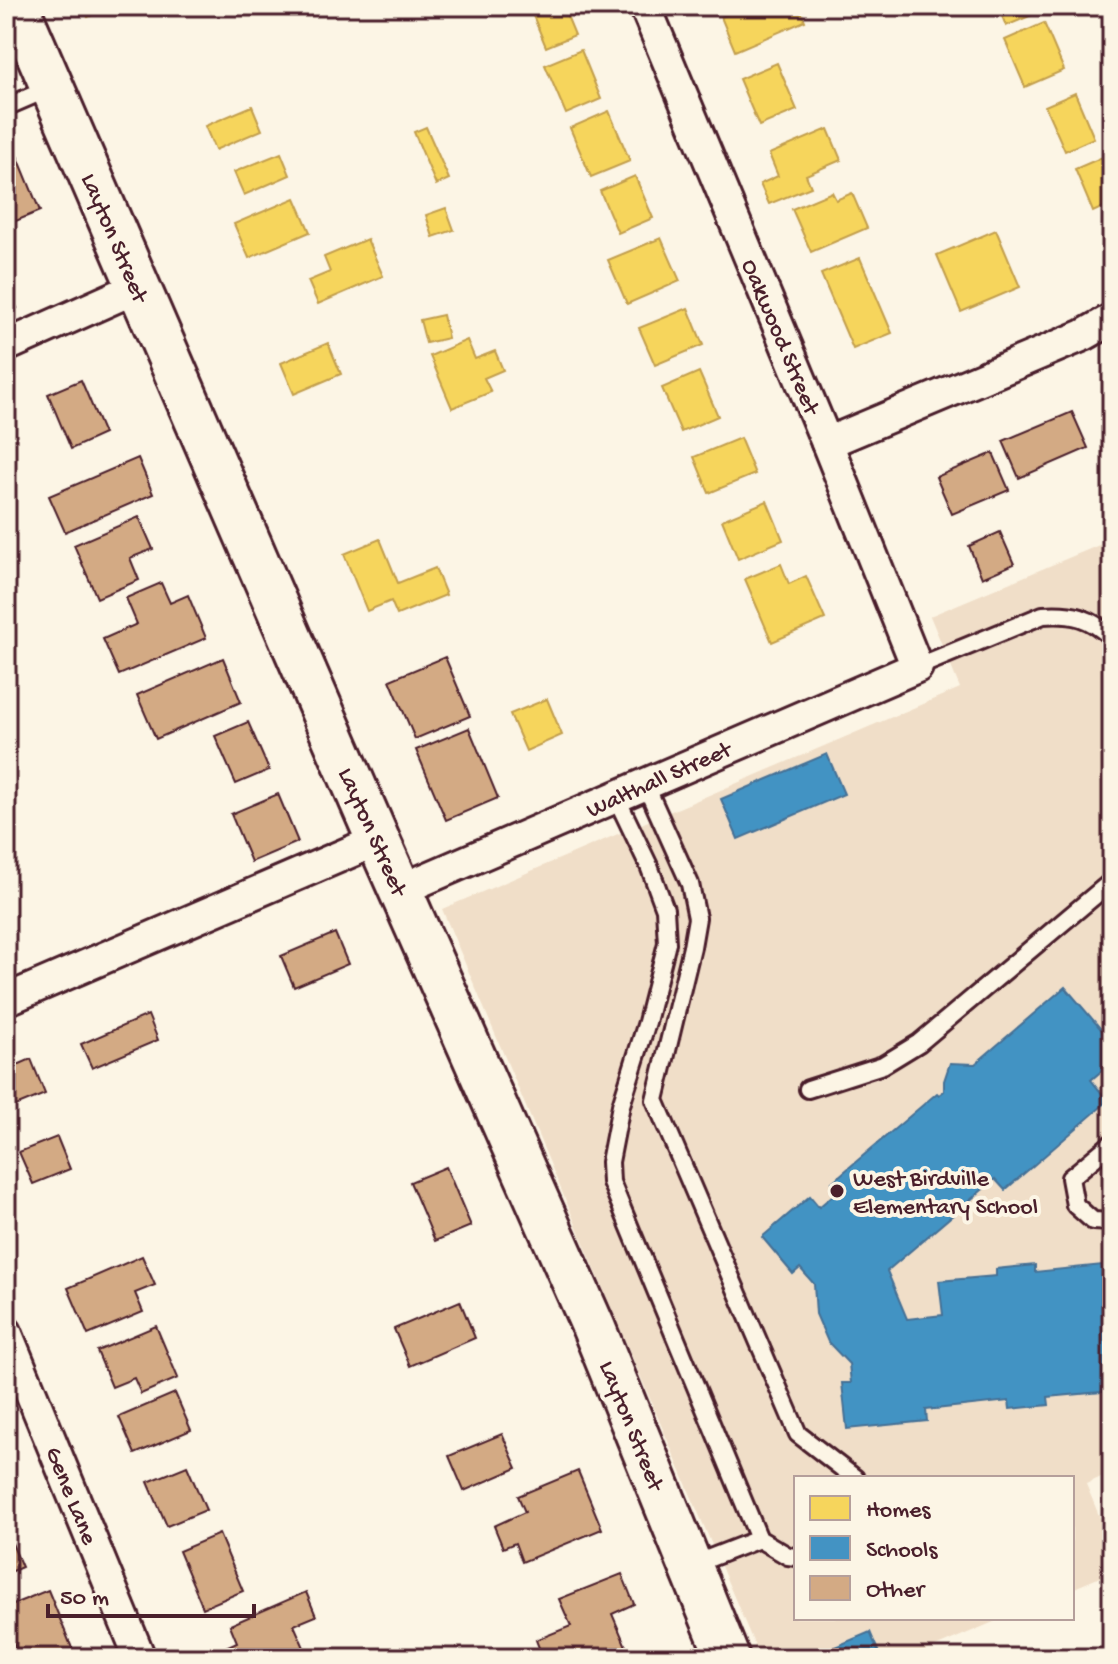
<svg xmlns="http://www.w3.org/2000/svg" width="1118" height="1664" font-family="'Gochi Hand',sans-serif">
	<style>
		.built { fill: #f0dec8 }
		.homes { fill: #f6d55c; stroke: #c29e4d; stroke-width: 2 }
		.schools { fill: #4393c3; stroke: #457095; stroke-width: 2 }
		.building { fill: #d3aa84; stroke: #4a1f2b; stroke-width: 2 }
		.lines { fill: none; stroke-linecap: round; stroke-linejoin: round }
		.lane-casing { stroke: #4a1f2b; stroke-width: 22 }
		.street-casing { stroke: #4a1f2b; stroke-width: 36 }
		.secondary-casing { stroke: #4a1f2b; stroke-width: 48 }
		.lane { stroke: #fcf5e5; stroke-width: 16 }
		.street { stroke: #fcf5e5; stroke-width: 30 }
		.secondary { stroke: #fcf5e5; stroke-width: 42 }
		.poi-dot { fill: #4a1f2b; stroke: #fcf5e5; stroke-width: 3 }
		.labels { text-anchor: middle; stroke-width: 8; stroke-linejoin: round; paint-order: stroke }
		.street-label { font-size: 24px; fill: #4a1f2b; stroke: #fcf5e5 }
		.poi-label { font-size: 24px; fill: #4a1f2b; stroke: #fcf5e5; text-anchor: start }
	</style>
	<rect width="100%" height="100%" fill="#fcf5e5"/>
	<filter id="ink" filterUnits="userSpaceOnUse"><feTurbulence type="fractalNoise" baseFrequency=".0125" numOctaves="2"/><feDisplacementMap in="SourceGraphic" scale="16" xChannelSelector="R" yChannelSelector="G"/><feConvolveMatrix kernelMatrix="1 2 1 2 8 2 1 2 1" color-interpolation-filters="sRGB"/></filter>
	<g filter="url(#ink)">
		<!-- built -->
		<polygon class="built" points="1104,543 1112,562 1112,1472 1086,1484 1112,1547 1112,1572 1072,1589 1072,1478 796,1478 796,1618 1003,1618 909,1658 760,1658 442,909 960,688 930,616"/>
		<!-- homes -->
		<g class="homes">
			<polygon points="83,6 112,6 88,17"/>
			<polygon points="529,6 563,6 575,35 546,47"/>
			<polygon points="746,6 799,6 805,21 735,51 721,17"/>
			<polygon points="998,6 1037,6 1039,12 1006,26"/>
			<polygon points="1044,23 1064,70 1025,87 1005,40"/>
			<polygon points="581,50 601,99 566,114 545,65"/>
			<polygon points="777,63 797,110 759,126 739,79"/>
			<polygon points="1075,93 1094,138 1065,151 1045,106"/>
			<polygon points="252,106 262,130 215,150 205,126"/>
			<polygon points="609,111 630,161 591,177 570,128"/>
			<polygon points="426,127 449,179 436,185 414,132"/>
			<polygon points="828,129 841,160 806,175 811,187 769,204 760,184 778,176 769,154"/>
			<polygon points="281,153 290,175 244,195 234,172"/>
			<polygon points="1112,153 1112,203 1093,212 1075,169"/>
			<polygon points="635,176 653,218 618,233 600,191"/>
			<polygon points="832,192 836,200 852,193 867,228 811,252 792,209"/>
			<polygon points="295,198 310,232 249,258 234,224"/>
			<polygon points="446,208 454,230 433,237 426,215"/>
			<polygon points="996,230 1020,287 961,312 937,255"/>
			<polygon points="661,238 680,281 627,304 608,260"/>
			<polygon points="367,239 383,276 318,304 308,281 330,272 324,257"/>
			<polygon points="860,258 892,333 853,349 821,274"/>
			<polygon points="688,308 703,345 655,365 639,328"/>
			<polygon points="443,315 448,338 426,343 420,320"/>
			<polygon points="467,340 475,359 495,351 503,370 484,378 491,392 452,408 430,356"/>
			<polygon points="328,343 341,374 294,394 281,363"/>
			<polygon points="699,372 718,416 681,432 662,388"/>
			<polygon points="740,438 755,474 709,493 694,457"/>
			<polygon points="767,501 783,540 738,559 722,520"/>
			<polygon points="380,539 398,583 435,568 446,595 397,615 391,601 367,611 344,554"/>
			<polygon points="781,564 789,584 806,576 825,619 772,642 745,579"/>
			<polygon points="547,699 562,735 526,751 510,714"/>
		</g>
		<!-- schools -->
		<g class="schools">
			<polygon points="827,754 844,794 738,839 721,799"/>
			<polygon points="1065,987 1112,1042 1112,1062 1091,1080 1108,1101 1005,1190 995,1179 887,1271 907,1319 943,1315 939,1281 996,1276 996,1269 1035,1265 1035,1272 1112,1264 1112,1391 1048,1397 1049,1405 1010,1409 1009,1401 926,1410 927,1421 847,1429 842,1383 851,1383 849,1364 828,1342 816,1314 814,1284 800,1268 793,1274 762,1237 810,1196 819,1207 839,1190 832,1182 937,1093 939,1095 944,1091 944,1081 950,1063 975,1064"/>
			<polygon points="870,1632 881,1658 812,1658 811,1657"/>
		</g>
		<!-- building -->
		<g class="building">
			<polygon points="8,133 40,211 6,225 6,134"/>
			<polygon points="6,283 17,308 6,313"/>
			<polygon points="81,380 104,434 71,449 48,394"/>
			<polygon points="1072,412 1088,448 1019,478 1003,441"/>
			<polygon points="993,453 1009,490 952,514 936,477"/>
			<polygon points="138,458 153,494 65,532 49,496"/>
			<polygon points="139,517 153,549 130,558 139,580 97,598 74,545"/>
			<polygon points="1000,532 1014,564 982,578 969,546"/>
			<polygon points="161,583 170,603 188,595 206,638 119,675 103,639 137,624 126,598"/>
			<polygon points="445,657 470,716 415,739 390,680"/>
			<polygon points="223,658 241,702 156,739 137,695"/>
			<polygon points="248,722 269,770 236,784 215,736"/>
			<polygon points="469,728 498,798 446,820 416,750"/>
			<polygon points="278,794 298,842 251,862 231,814"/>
			<polygon points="335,933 348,964 294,987 281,956"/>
			<polygon points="148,1015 158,1040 92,1068 81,1044"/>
			<polygon points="31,1059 45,1094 6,1110 6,1070"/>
			<polygon points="57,1137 70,1169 33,1184 19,1152"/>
			<polygon points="446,1167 471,1226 435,1241 410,1182"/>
			<polygon points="142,1256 155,1285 135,1293 143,1312 88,1335 68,1288"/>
			<polygon points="460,1301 475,1338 410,1366 394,1329"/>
			<polygon points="156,1326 178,1378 141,1394 134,1378 112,1387 97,1351"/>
			<polygon points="175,1393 191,1430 135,1454 119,1417"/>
			<polygon points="502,1434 517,1468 464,1491 449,1456"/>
			<polygon points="187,1466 206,1510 167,1526 148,1482"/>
			<polygon points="578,1471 602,1529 522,1562 515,1543 503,1548 494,1526 525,1512 518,1496"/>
			<polygon points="6,1529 22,1567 6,1574"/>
			<polygon points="219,1534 243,1591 203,1608 179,1551"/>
			<polygon points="622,1574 634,1604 612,1614 628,1651 610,1658 543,1658 536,1640 571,1626 559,1599"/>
			<polygon points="48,1590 74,1653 63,1658 20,1658 6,1625 6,1607"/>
			<polygon points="306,1592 316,1616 294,1625 306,1652 292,1658 223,1658 219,1650 237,1642 230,1625"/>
		</g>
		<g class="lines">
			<!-- lane casing -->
			<g class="lane-casing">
				<g id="lane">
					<polyline points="6,107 50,88"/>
					<path d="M 917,667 L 1043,615 C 1073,613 1090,617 1112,638"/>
					<polyline points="645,784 690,884 697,918 692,947 655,1100 798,1434 855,1478"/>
					<polyline points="616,797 649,866 665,909 667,943 647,1022 621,1105 610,1162 611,1182 759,1539 788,1556 796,1557"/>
					<polyline points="808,1089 883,1065 919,1043 1112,881"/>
					<polyline points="1112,1143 1070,1178 1075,1205 1093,1221 1112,1222"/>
					<polyline points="692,1565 759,1539"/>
				</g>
			</g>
			<!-- street casing -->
			<g class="street-casing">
				<g id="street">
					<polyline points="6,346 138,287"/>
					<polyline points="827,443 1084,335 1112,319"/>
					<polyline points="400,890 917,667 827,443 645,6"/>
					<polyline points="6,1000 378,840"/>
					<polyline points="6,1332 140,1658"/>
				</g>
			</g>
			<!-- secondary casing -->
			<g class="secondary-casing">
				<polyline id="secondary" points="17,6 378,840 593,1326 728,1658"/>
			</g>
			<!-- lane -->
			<use href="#lane" class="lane"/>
			<!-- street -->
			<use href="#street" class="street"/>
			<!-- secondary -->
			<use href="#secondary" class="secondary"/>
		</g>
	</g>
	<!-- markers -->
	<circle class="poi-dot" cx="837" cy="1191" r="8"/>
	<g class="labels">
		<!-- street labels -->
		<g class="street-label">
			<text transform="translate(116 237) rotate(67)" y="8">Layton Street</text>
			<text transform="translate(782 336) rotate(67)" y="8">Oakwood Street</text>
			<text transform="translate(658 778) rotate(-24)" y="8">Walthall Street</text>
			<text transform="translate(374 831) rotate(66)" y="8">Layton Street</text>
			<text transform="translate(633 1425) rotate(68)" y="8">Layton Street</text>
			<text transform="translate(73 1495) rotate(68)" y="8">Gene Lane</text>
		</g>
		<!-- poi labels -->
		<g class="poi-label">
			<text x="853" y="1185">West Birdville<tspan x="853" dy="28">Elementary School</tspan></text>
		</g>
	</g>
	<!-- margin -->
	<rect width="1118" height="1664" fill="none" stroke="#fcf5e5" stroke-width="32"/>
	<rect x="16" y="16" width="1086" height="1632" fill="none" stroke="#4a1f2b" stroke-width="3" filter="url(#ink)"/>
	<!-- legend -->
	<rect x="794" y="1476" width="280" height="144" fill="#fcf5e5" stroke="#b59f9b" stroke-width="2"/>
	<rect x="810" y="1496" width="40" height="24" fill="#f6d55c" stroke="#b59f9b" stroke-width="2"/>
	<text x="866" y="1516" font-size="24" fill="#4a1f2b">Homes</text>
	<rect x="810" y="1536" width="40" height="24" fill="#4393c3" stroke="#b59f9b" stroke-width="2"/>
	<text x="866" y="1556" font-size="24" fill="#4a1f2b">Schools</text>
	<rect x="810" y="1576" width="40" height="24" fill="#d3aa84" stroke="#b59f9b" stroke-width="2"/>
	<text x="866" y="1596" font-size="24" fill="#4a1f2b">Other</text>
	<!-- scale -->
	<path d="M48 1604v12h206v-12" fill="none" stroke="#4a1f2b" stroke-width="4"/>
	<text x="60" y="1604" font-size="24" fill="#4a1f2b" stroke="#fcf5e5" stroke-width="6" paint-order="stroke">50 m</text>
</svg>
